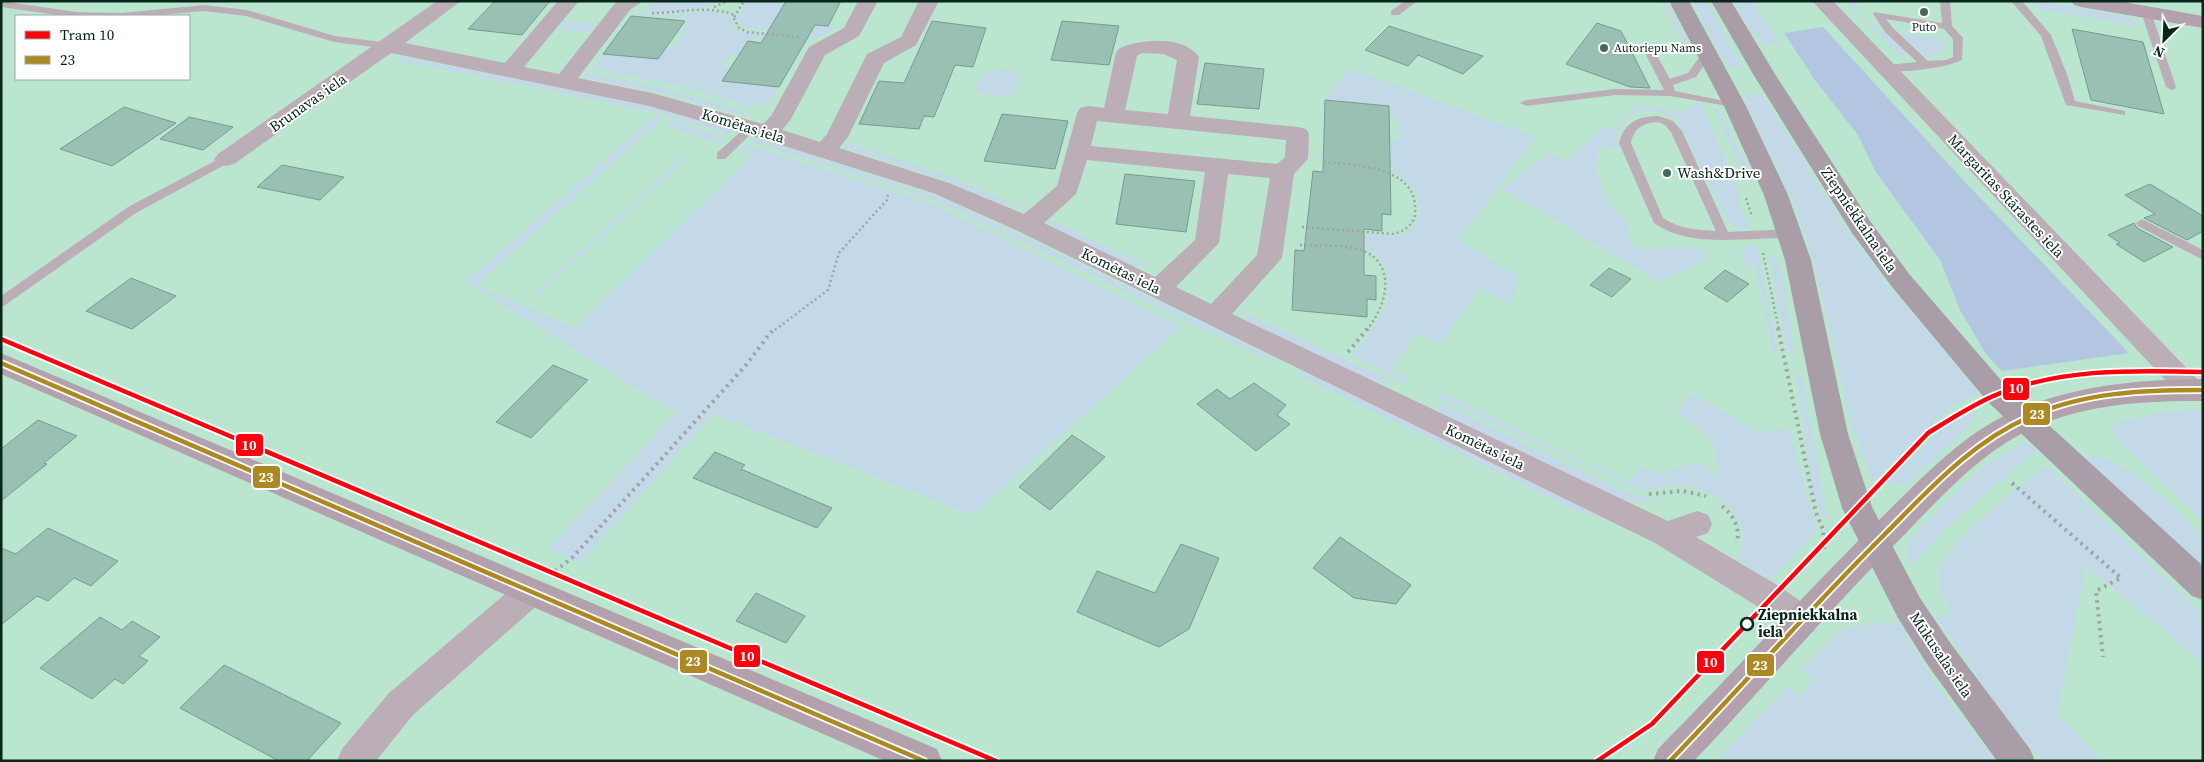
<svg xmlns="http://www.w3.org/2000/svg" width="2204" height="762" font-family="'Source Serif 4',serif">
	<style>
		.green { fill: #c4d9e7 }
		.forest { fill: #b2c6e2 }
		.building { fill: #9ac0b3; stroke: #749c90 }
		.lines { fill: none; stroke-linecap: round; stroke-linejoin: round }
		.path-far1 { stroke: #a0a2a3; stroke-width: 2.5; stroke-dasharray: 2 3; stroke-linecap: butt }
		.path { stroke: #a0a2a3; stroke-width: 4; stroke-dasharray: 2.5 4.5; stroke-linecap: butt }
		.lane { fill: #bcaeb6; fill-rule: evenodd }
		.street { fill: #bcaeb6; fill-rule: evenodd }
		.secondary { fill: #b3a2ae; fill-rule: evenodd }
		.highway { fill: #a99ea7; fill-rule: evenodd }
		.bus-1-casing { stroke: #fff; stroke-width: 8 }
		.bus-1 { stroke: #ac8923; stroke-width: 4.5 }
		.tram-1-casing { stroke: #fff; stroke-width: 8 }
		.tram-1 { stroke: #ff000c; stroke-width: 4.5 }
		.poi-dot { fill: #446959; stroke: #fff; stroke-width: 2 }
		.stop-dot { fill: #fff; stroke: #052619; stroke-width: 2.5 }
		.labels { text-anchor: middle; stroke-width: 4; stroke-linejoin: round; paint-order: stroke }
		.far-poi-label { font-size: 12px; fill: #052619; stroke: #fff }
		.street-label { font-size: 15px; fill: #052619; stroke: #fff }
		.poi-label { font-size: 15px; fill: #052619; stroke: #fff; text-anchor: start }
		.stop-label { font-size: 15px; font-weight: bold; fill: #052619; stroke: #fff; text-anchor: start }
		.line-badge { stroke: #fff; stroke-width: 2 }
		.badge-label { font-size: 14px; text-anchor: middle; font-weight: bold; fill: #fff }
	</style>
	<rect width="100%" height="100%" fill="#bae6d0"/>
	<!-- green -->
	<g class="green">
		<path d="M 656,1 L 723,1 C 706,10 661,18 645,9 L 646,6 Z"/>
		<polygon points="747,1 786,1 782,22 837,27 818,38 745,28 738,22 737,18"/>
		<polygon points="1661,1 1667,1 1693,52 1691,57"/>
		<polygon points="1692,1 1707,1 1742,67 1735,68 1727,66"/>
		<polygon points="1734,1 1753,1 1780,45 1765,45 1750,29"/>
		<polygon points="1846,1 1857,1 1858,12 1870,24 1893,38 1908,53 1901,58"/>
		<polygon points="2029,1 2040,1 2135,19 2138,24 2136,26 2041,9"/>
		<polygon points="714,10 730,16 734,27 742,32 812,40 804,44 750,39 740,54 731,53 722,68 729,69 722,81 779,87 770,102 748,106 692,89 593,68 603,54 658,59 666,46 675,47 684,33 681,32 688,20 632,14 639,13 676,15"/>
		<polygon points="565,21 596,25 590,32 559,29"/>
		<polygon points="1902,33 1943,40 1946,44 1936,56 1927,57 1900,34"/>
		<polygon points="405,57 657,107 726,127 732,131 730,134 649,111 391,59"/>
		<polygon points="1006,68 1020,75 1014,98 973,92 984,75"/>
		<path d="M 1350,68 L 1536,137 L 1458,240 L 1520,277 L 1511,304 L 1480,288 L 1440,344 L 1417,333 L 1391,370 L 1411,382 L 1406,383 L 1352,356 C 1372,329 1396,305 1386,270 C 1384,262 1380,256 1373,252 C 1356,243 1329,237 1310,230 L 1400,236 C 1411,231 1419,223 1419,210 C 1419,161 1351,163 1316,159 L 1319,155 L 1390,156 L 1390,140 L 1400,140 L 1399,120 L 1390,119 L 1389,106 L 1323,100 Z"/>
		<polygon points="584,72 659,87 755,114 736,114 666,94 585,78"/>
		<polygon points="1762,94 1841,221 1887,284 1980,393 1950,407 1873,482 1851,424 1814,262 1798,212 1742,95"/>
		<path d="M 1698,103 L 1701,104 L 1738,187 L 1739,205 L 1749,227 C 1740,232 1733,226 1727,220 L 1678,120 C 1652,105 1632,108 1615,134 L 1620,148 L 1600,150 L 1596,154 L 1600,162 L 1596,171 L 1609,205 L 1624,217 L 1635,249 L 1693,247 L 1707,252 L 1707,259 L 1660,282 L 1502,189 L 1549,153 L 1567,162 L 1605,126 L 1613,130 L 1636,109 L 1630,106 L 1631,105 C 1650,104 1670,115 1688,110 C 1693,108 1693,105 1698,103 Z"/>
		<polygon points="1713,107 1720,111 1752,178 1752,184 1749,185"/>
		<polygon points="655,116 662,119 476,285 576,328 752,155 739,150 745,144 926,202 997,235 1181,327 973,515 713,414 580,563 549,549 676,413 466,282"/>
		<polygon points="670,120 726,138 719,144 664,125"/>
		<polygon points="759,138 955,203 1274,358 1271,362 939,202 750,141"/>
		<polygon points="847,143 943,173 1023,208 999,204 953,183 843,147"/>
		<polygon points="686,154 690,155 538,295 535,293"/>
		<polygon points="1051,220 1151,267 1129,265 1049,228 1048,222"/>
		<polygon points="1746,246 1758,246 1768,301 1766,308 1770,313 1778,353 1773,354 1755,265 1743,265 1740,253"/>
		<polygon points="1769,254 1775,257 1780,265 1795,354 1787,353"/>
		<polygon points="1246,313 1398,384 1375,382 1246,322 1244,317"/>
		<polygon points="1302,371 1619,523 1586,514 1572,509 1298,375"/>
		<polygon points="1796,372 1802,375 1828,519 1823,517 1814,498"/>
		<path d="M 1436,391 L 1630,483 L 1640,466 L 1659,474 L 1696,462 L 1720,476 L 1712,440 L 1675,410 L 1694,394 L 1758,433 L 1787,428 L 1798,461 L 1817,532 L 1769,581 L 1734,557 C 1741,554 1743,545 1743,538 C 1742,509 1711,488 1684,486 C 1667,484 1653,492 1635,488 L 1435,396 Z"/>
		<polygon points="1436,401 1626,492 1650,498 1663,497 1646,502 1625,502 1449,417 1442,412"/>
		<polygon points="1975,407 1975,416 1962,433 1909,483 1892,485 1885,483 1955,417"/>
		<polygon points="2203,409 2203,521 2115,438 2112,428 2115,423 2161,412"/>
		<polygon points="2024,443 2029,444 2037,450 1946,528 1910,567 1907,550 1910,538 1975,474 1992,461"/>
		<path d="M 2099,456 C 2142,471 2171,505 2203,536 L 2203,567 L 2083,458 Z"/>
		<path d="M 2047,466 L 2203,615 L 2203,663 L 2086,566 L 2057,714 L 2103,761 L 2042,761 L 2006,717 L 1935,616 L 1952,614 C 1946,602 1936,585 1939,571 C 1943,547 2025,481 2047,466 Z"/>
		<polygon points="1898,621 1938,688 1996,761 1717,761 1788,686 1800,696 1814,680 1801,671 1838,633 1854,626"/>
	</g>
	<!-- forest -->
	<polygon class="forest" points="1823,27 1963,180 2129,353 2002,371 1986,354 1960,310 1940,260 1875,171 1858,135 1815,80 1784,33"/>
	<!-- building -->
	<g class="building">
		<polygon points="495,1 550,1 522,35 468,29"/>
		<polygon points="786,1 841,1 828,26 815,25 779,87 722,81 748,41 761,43"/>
		<polygon points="631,16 685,21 658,59 603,54"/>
		<polygon points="932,21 986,28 973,67 955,65 934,117 924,116 919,129 859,124 879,81 904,83"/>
		<polygon points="1062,21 1119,26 1109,65 1051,60"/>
		<polygon points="1597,23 1621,31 1650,88 1630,87 1566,64"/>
		<polygon points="1389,26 1432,40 1483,56 1463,74 1418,55 1408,66 1365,50"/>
		<polygon points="2072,29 2143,42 2164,114 2091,100"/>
		<polygon points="1205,63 1264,69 1259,109 1197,104"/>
		<polygon points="1325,100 1389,106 1391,215 1382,214 1382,231 1364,229 1364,275 1376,276 1376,300 1367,299 1367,317 1292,310 1295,250 1304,251 1313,171 1323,172"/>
		<polygon points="124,107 176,123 112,166 60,149"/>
		<polygon points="1002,114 1068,121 1055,169 984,161"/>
		<polygon points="189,117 233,127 203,150 160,139"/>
		<polygon points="282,165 344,177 320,200 257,187"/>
		<polygon points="1125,174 1195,181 1186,232 1116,224"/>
		<polygon points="2150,184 2203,216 2203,231 2187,240 2144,218 2155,214 2125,195"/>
		<polygon points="2134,223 2137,228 2173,247 2144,262 2116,244 2120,243 2108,235"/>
		<polygon points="1609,268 1631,279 1612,297 1590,285"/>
		<polygon points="1725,270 1749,284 1727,302 1704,288"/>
		<polygon points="131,278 176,296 132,329 86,311"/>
		<polygon points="553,365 588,380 531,438 496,422"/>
		<polygon points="1254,383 1286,405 1277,415 1290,424 1256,451 1197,404 1217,389 1230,399"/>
		<polygon points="38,420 77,436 44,463 47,464 1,501 1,449"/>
		<polygon points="1072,435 1105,457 1050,510 1019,487"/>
		<polygon points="715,452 745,465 741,469 832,508 817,528 693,478"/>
		<polygon points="48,528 118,561 91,586 74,578 48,601 37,596 1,625 1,548 16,554"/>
		<polygon points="1340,537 1411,585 1396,604 1354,598 1313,568"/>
		<polygon points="1181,544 1219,558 1189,629 1159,647 1077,612 1097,571 1155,593"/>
		<polygon points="756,593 805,616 786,643 736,621"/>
		<polygon points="100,617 122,630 132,621 160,637 139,656 148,661 123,684 115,679 92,699 40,668"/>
		<polygon points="224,665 341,723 307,761 279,761 180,708"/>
	</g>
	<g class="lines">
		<!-- path-far1 -->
		<g class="path-far1">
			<polyline points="714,7 727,1"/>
			<path d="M 652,13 C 679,13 706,5 732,14 L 738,27 L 747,32 L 799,37"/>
			<polyline points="734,17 744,1"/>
			<polyline points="1746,198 1752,216"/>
			<path d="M 1302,227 L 1394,234 C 1404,231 1414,225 1415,214 C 1420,166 1356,165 1322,162"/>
			<path d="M 1300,245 C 1330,247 1380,239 1385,279 C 1387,298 1378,315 1367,330"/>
			<polyline points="1763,253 1779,330"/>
			<polyline points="775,330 828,290 839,253 887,200 888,194"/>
		</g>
		<!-- path -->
		<g class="path">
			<polyline points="1778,328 1816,513 1823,529 1824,552"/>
			<polyline points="1348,352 1368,328"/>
			<polyline points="2012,483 2121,578 2096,591 2103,657"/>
			<polyline points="1649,494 1683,491 1706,496"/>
			<path d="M 1722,506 C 1734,516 1740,527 1737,543"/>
			<polyline points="555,571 572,558 747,364 770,333 776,328"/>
		</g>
		<!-- lane -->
		<g class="lane">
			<polygon points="1,1 76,12 121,13 204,5 247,10 335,36 389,43 394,46 389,49 334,42 246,16 204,11 150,16 64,16 1,7"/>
			<polygon points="1405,1 1417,1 1399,15 1391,15 1391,11"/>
			<path d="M 1940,1 L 1950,1 L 1952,26 L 1963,38 L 1962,60 C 1947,68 1898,74 1882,70 L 1881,68 L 1886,65 L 1917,62 L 1885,32 L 1873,14 L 1874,12 L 1942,23 ZM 1886,19 L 1944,29 L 1953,39 L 1953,57 L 1946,60 L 1928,61 L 1893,28 Z"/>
			<polygon points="2011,1 2022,1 2051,35 2067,74 2075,101 2125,111 2125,115 2066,105 2041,36"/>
			<polygon points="2146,9 2151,12 2176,87 2175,89 2171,90 2166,87 2141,12"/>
			<polygon points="1646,42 1651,45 1670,79 1688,73 1703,52 1711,52 1712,54 1696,77 1673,85 1675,91 1739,104 1739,108 1670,96 1615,95 1526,106 1520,103 1526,100 1615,89 1664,90 1641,45"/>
			<path d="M 1659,116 L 1673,121 L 1682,131 L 1728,232 L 1789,229 L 1795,233 L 1793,236 C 1783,239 1770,238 1759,239 C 1723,240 1684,244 1654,223 L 1619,143 C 1624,122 1639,116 1659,116 ZM 1658,122 L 1665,125 L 1671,132 L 1716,231 C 1696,230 1680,229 1663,218 L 1631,143 C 1634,128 1643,123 1658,122 Z"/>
			<polygon points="751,124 755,126 755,130 725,159 717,159 717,153 747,126"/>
			<polygon points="226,155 232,159 230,162 136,213 1,308 1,296 128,207"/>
			<polygon points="2142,219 2203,250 2203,260 2138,226 2136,223"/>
		</g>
		<!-- street -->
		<g class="street">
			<path d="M 437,1 L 461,1 L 405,43 L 505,63 L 558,1 L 579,1 L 524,67 L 559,74 L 616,2 L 643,1 L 630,10 L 578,78 L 652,93 L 763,124 L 771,116 L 809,47 L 844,28 L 858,1 L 878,1 L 859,36 L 825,55 L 791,119 L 782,130 L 820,142 L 827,134 L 867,54 L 901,37 L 919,1 L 939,1 L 916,45 L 884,63 L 848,137 L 839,148 L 949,183 L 1024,214 L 1057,186 L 1077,113 L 1080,108 L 1088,106 L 1104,108 L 1116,52 L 1120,48 C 1141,39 1184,35 1199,57 L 1190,116 L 1298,127 L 1306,129 L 1309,134 L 1308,159 L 1294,174 L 1282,258 L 1232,314 L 1668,521 L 1697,511 L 1708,515 L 1712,524 L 1708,533 L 1696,537 L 1782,588 L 1814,611 L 1819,621 L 1814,631 L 1803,635 L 1792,631 L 1760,608 L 1655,543 L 1018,231 L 933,193 L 743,133 L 649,106 L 391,53 L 234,164 L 226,166 L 218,164 L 214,159 L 218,154 ZM 1142,53 L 1163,54 L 1177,60 L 1168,114 L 1125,110 L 1137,56 ZM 1097,121 L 1286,140 L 1285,157 L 1277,164 L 1091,146 ZM 1087,160 L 1205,172 L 1195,240 L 1155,277 L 1044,223 L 1076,194 ZM 1228,174 L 1270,178 L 1257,255 L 1211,304 L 1176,287 L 1219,243 Z"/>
			<polygon points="1812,1 1833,1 2201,383 2203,386 2201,397 2191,401 2181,397"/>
			<polygon points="530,578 541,582 546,592 541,602 413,715 376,761 337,761 342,749 389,693 519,582"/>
		</g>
		<!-- secondary -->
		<g class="secondary">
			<polygon points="2071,1 2118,1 2203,16 2203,28 2081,7 2074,5"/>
			<polygon points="1,353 937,749 942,761 885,761 1,374"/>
			<path d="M 2203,379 L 2203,401 C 2142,400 2073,405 2019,435 C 1975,459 1940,498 1905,534 C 1832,607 1765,686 1694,761 L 1653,761 L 1658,749 C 1734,672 1807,591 1884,515 C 1919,481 1956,441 2000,418 C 2061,387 2135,379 2203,379 Z"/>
		</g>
		<!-- highway -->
		<g class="highway">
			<polygon points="1669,1 1689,1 1746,106 1788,195 1811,260 1848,434 1872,507 1920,598 1951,644 2030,749 2035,761 1997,761 1927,664 1898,618 1842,508 1820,434 1785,260 1764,195 1724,106"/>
			<polygon points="1711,1 1731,1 1775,74 1870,221 1910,275 2007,387 2203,566 2203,600 2192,596 1987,401 1892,287 1852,233 1753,74"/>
		</g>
		<!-- bus-1 casing -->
		<g class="bus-1-casing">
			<g id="bus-1">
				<polyline points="1,363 924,761"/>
				<path d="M 1670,761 C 1742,686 1810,609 1883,536 C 1928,491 1970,443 2029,417 C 2083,392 2145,390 2203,390"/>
			</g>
		</g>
		<!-- bus-1 -->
		<use href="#bus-1" class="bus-1"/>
		<!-- tram-1 casing -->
		<g class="tram-1-casing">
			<g id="tram-1">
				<polyline points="1,339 996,761"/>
				<path d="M 1597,761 L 1652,724 L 1928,433 C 1949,420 1969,407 1991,397 C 2057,368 2133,370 2203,372"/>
			</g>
		</g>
		<!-- tram-1 -->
		<use href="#tram-1" class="tram-1"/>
	</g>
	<!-- markers -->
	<g class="poi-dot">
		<circle cx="1924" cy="12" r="5"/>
		<circle cx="1604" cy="48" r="5"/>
		<circle cx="1667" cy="173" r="5"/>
	</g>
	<circle class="stop-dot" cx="1747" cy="624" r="6"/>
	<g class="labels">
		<!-- far-poi labels -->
		<g class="far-poi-label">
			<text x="1924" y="31">Puto</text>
			<text x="1614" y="52" text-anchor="start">Autoriepu Nams</text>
		</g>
		<!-- street labels -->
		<g class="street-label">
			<text transform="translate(308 103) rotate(-35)" y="5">Brunavas iela</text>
			<text transform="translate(743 126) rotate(17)" y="5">Komētas iela</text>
			<text transform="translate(2006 196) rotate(47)" y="5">Margaritas Stārastes iela</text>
			<text transform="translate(1859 220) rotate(56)" y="5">Ziepniekkalna iela</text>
			<text transform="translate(1121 271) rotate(26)" y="5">Komētas iela</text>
			<text transform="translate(1485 447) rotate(26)" y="5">Komētas iela</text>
			<text transform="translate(1941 655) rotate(56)" y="5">Mūkusalas iela</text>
		</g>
		<!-- poi labels -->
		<g class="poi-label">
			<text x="1677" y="178">Wash&amp;Drive</text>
		</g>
		<!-- stop labels -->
		<g class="stop-label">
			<text x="1758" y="620">Ziepniekkalna<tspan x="1758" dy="17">iela</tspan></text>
		</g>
	</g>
	<g class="line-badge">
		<rect x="2002" y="377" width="28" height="24" rx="5" fill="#ff000c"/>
		<rect x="2022" y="402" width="29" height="24" rx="5" fill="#ac8923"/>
		<rect x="235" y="433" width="29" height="24" rx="5" fill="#ff000c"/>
		<rect x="252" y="465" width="29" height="24" rx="5" fill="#ac8923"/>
		<rect x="733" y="644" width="28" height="24" rx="5" fill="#ff000c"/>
		<rect x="679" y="649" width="29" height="25" rx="5" fill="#ac8923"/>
		<rect x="1696" y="650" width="29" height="24" rx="5" fill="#ff000c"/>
		<rect x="1746" y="653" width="29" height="24" rx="5" fill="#ac8923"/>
	</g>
	<g class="badge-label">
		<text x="2016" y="393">10</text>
		<text x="2037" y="419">23</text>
		<text x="249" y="450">10</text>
		<text x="266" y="482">23</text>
		<text x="747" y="661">10</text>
		<text x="693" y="666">23</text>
		<text x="1710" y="667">10</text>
		<text x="1760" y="670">23</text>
	</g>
	<!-- border -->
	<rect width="2204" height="762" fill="none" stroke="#052619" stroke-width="5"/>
	<!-- legend -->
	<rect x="15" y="15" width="175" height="65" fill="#ffffff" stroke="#9ba8a3"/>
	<rect x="25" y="31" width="25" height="8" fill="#ff000c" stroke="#9ba8a3"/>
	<text x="60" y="40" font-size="15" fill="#052619">Tram 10</text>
	<rect x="25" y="56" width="25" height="8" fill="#ac8923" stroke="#9ba8a3"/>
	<text x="60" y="65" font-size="15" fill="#052619">23</text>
	<!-- north arrow -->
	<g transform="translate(2164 40) rotate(204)" stroke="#ffffff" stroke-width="4" paint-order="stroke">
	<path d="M0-4L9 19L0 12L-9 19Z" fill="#052619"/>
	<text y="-8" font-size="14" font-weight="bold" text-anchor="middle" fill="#052619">N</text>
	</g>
</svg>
